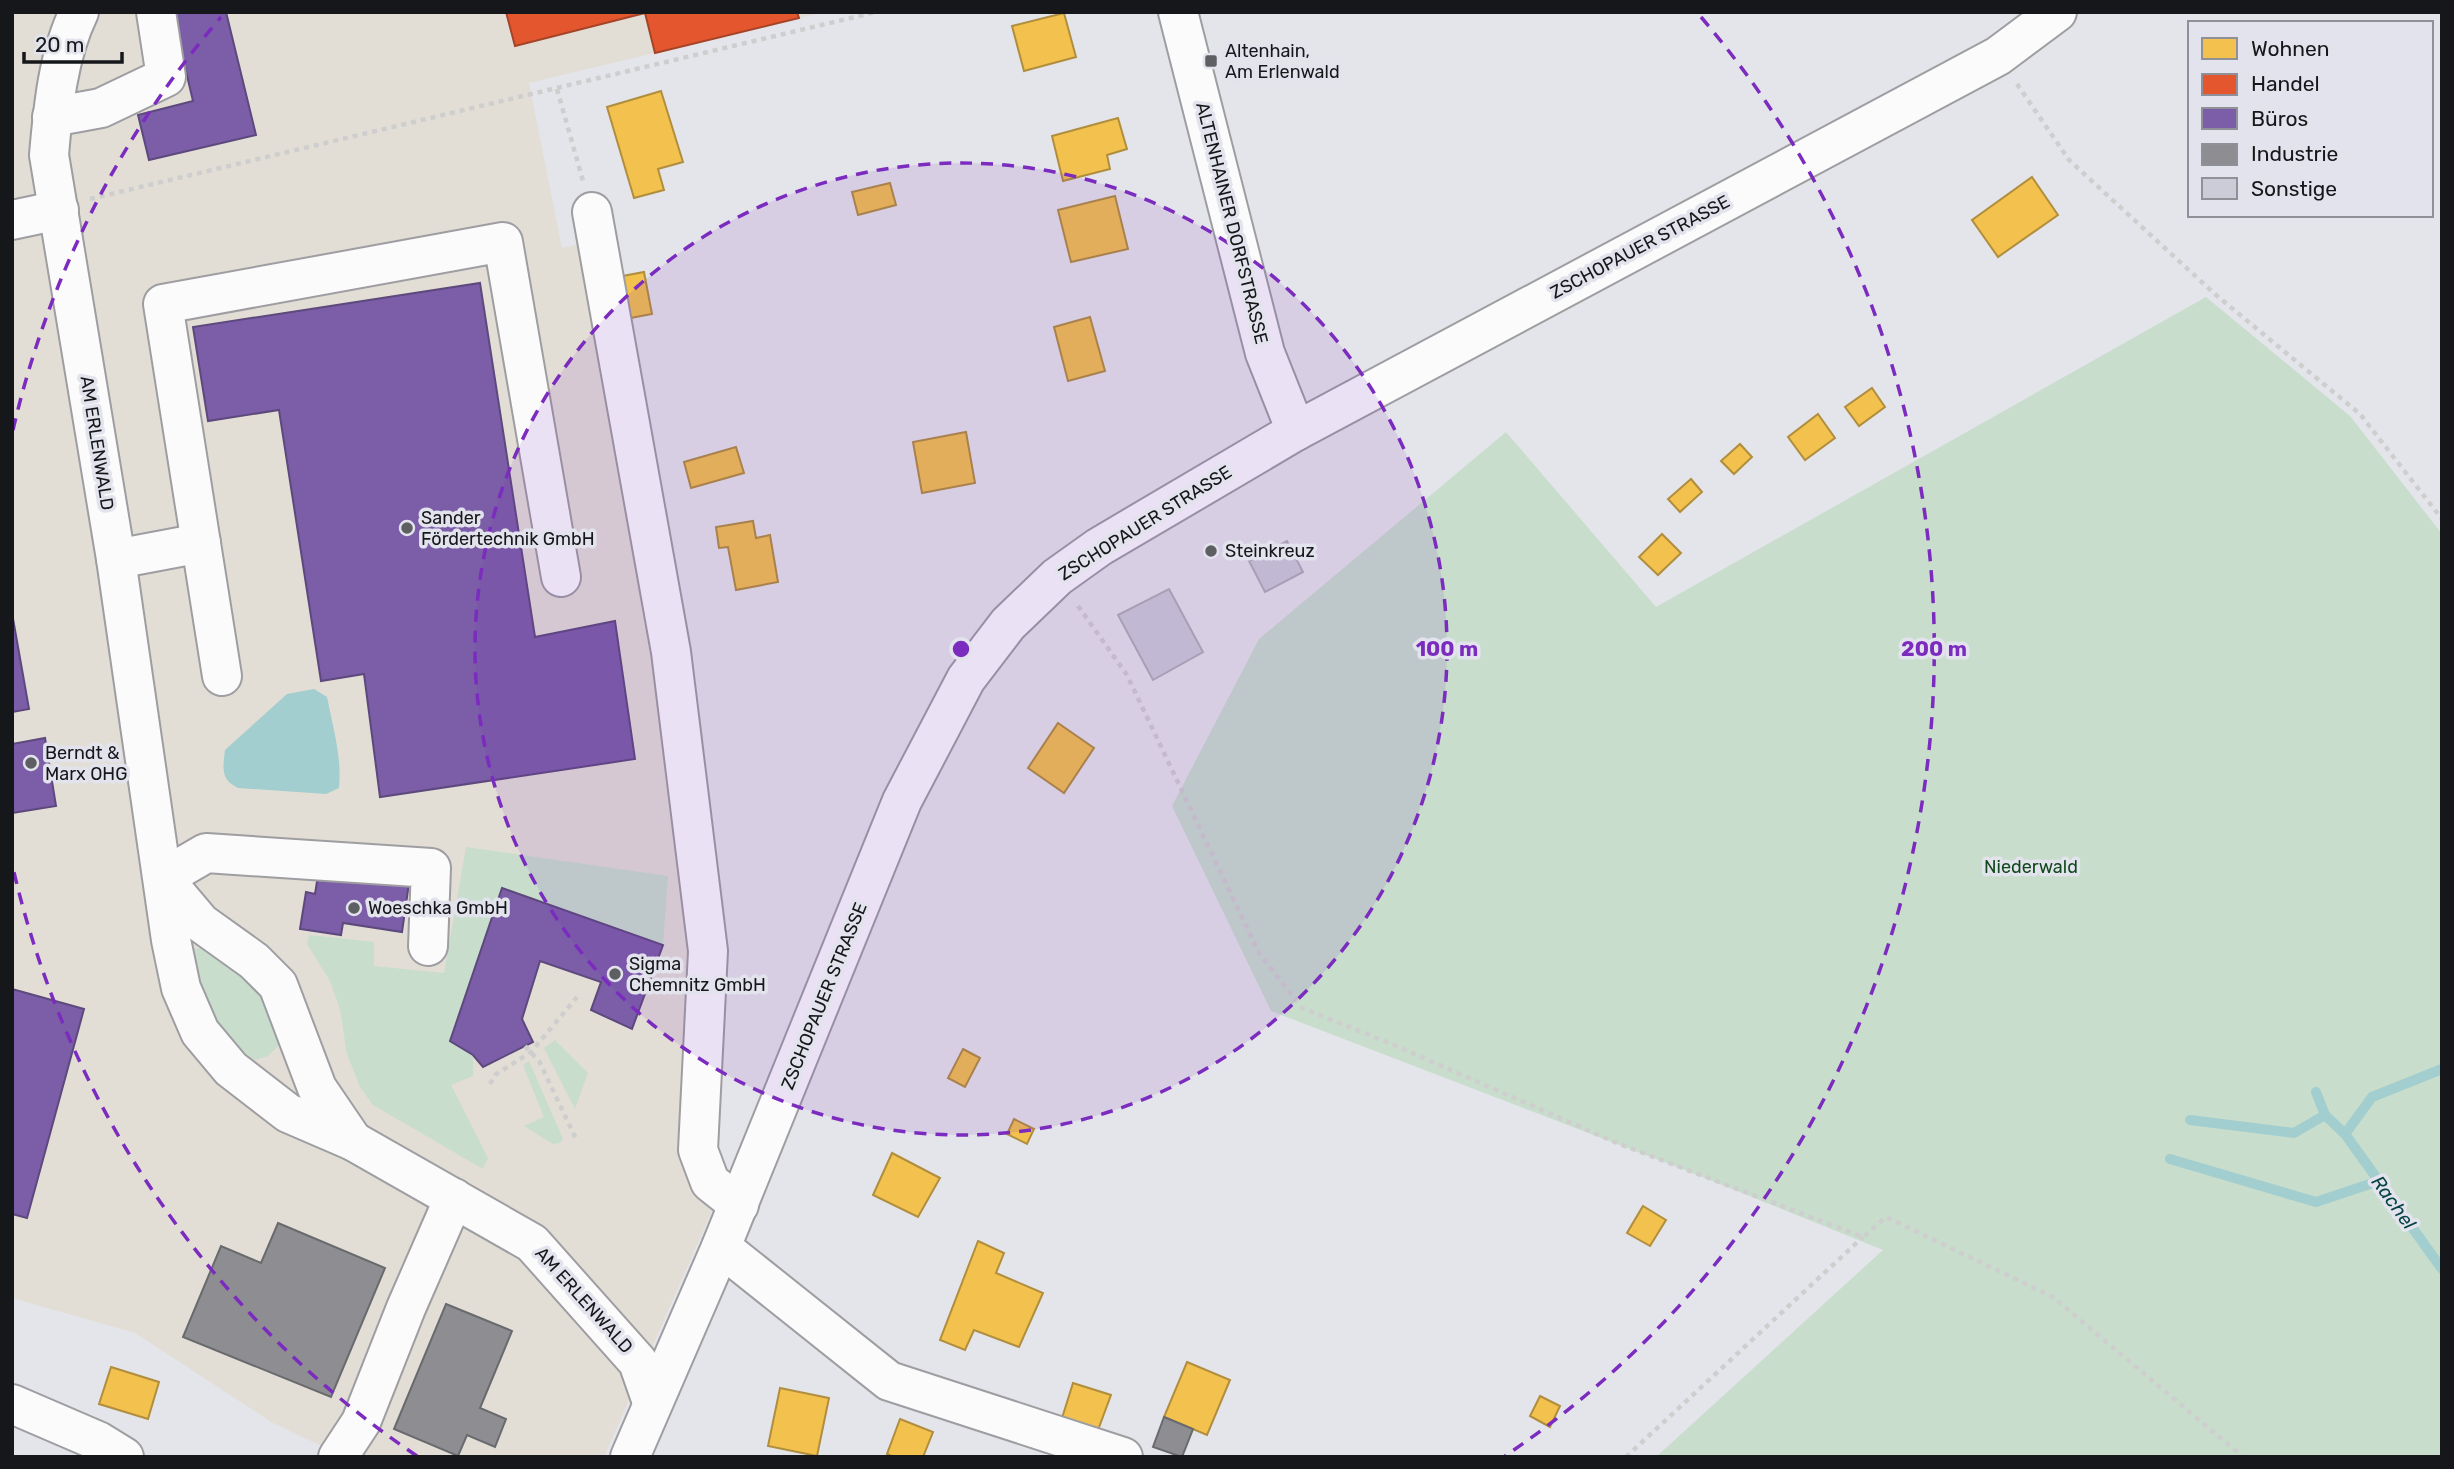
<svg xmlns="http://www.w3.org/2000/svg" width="2454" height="1469" font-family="Rubik,sans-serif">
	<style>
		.commercial { fill: #e2ded5 }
		.green { fill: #c8ddcc }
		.water { fill: #a2cecf }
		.homes { fill: #f2c14e; stroke: #b08e3e; stroke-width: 2 }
		.shops { fill: #e4572e; stroke: #a64428; stroke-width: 2 }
		.offices { fill: #7b5ea7; stroke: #5d497d; stroke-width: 2 }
		.industry { fill: #8d8d92; stroke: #696a6e; stroke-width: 2 }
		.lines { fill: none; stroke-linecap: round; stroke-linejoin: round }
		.stream { stroke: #a2cecf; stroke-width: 10 }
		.building { fill: #cbccd7; stroke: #afb0b4; stroke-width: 2 }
		.minor-casing { stroke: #9e9ea2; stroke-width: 42 }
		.path { stroke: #cececf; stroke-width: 4.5; stroke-dasharray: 5 5; stroke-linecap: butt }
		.minor { stroke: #fbfbfc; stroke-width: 38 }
		.ring { fill: none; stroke: #7b2cbf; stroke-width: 3.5; stroke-dasharray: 12 9 }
		.poi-dot { fill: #5e5f63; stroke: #e2e3ec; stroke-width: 2.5 }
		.labels { text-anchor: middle; stroke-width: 7; stroke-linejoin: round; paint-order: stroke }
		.poi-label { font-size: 18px; fill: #16171a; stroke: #e2e3ec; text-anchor: start }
		.street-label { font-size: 18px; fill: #16171a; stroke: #e2e3ec }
		.park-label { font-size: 18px; fill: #10491b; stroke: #e2e3ec }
		.water-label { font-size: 19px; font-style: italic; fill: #064344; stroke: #e2e3ec }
		.centre { fill: #7b2cbf; stroke: #e2e3ec; stroke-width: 3.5 }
		.ring-label { font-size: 21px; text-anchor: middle; font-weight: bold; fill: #7b2cbf; stroke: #e2e3ec; stroke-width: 7; stroke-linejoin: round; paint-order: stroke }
	</style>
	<rect width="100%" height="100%" fill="#e4e5ea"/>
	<!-- commercial -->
	<polygon class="commercial" points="12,12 825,12 529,83 562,248 581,244 657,697 695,945 714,1206 604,1457 345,1457 273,1423 135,1333 12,1298"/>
	<!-- green -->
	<g class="green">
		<polygon points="2206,297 2350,416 2442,534 2442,1457 1656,1457 1883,1250 1690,1172 1271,1011 1172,806 1259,639 1506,432 1656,607"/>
		<polygon points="466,847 668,876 663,945 502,888 450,1041 473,1055 473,1076 451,1085 488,1158 483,1169 373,1105 360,1087 347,1054 340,1009 330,981 307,944 309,935 374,942 374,966 444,973"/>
		<polygon points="205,947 266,993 280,1044 268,1056 255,1060 232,1049 202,1008 186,956 193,949"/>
		<polygon points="555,1040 588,1073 575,1109 544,1048"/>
		<polygon points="529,1061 563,1139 560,1143 553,1144 524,1126 544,1117 523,1065"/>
	</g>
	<!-- water -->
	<path class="water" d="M 314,689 L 327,697 C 333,727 342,758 339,788 L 326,794 L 238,788 C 220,780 223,767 225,750 L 287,694 Z"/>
	<!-- homes -->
	<g class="homes">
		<polygon points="1064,13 1076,57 1024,71 1012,26"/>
		<polygon points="661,91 683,162 658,169 664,190 634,198 607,107"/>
		<polygon points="1118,118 1127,149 1107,155 1110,169 1063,181 1052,136"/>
		<polygon points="2032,177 2058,215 1998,257 1972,220"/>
		<polygon points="890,183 896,205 858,215 852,192"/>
		<polygon points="1115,196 1128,249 1071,262 1058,210"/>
		<polygon points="644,272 652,314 625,319 617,277"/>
		<polygon points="1090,317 1105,371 1068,381 1054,327"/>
		<polygon points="1872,388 1885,407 1859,426 1845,407"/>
		<polygon points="1818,414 1835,438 1805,460 1788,437"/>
		<polygon points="966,432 975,483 922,493 913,442"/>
		<polygon points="1740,444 1752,457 1734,474 1721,461"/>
		<polygon points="736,447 744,473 691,488 684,462"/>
		<polygon points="1691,479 1702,492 1680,512 1668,499"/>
		<polygon points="753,521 756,538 770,535 778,582 736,590 728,547 719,548 716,527"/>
		<polygon points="1662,534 1681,553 1658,575 1639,557"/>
		<polygon points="1058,723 1094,748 1064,793 1028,768"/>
		<polygon points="963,1049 980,1058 965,1087 948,1078"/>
		<polygon points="1014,1119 1034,1129 1027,1144 1007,1134"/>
		<polygon points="892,1153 940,1178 918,1217 873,1195"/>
		<polygon points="1643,1206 1666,1220 1650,1246 1627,1233"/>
		<polygon points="978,1241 1004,1253 996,1273 1043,1293 1019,1347 974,1330 965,1350 940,1340"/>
		<polygon points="1187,1362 1230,1380 1207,1435 1164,1417"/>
		<polygon points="111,1367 159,1382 148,1419 99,1404"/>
		<polygon points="1073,1383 1111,1395 1098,1430 1062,1418"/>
		<polygon points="780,1388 829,1398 817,1456 768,1446"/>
		<polygon points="1540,1396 1560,1406 1550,1427 1530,1416"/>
		<polygon points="900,1419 933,1432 923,1457 894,1457 887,1454"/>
	</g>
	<!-- shops -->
	<polygon class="shops" points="506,12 797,12 799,18 655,53 645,13 515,46"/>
	<!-- offices -->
	<g class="offices">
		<polygon points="172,12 226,12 256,135 149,160 138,115 193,101"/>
		<polygon points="480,283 535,637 615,621 635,759 380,797 364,674 321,681 279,410 208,421 193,327"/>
		<polygon points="12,613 29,709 12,712"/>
		<polygon points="45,738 56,806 12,813 12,744"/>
		<polygon points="319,869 409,883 402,932 343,923 341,935 300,929 306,892 315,894"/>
		<polygon points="502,888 663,945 632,1029 591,1010 601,982 540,961 522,1019 533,1042 483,1067 473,1055 450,1041"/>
		<polygon points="12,989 84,1009 27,1218 12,1214"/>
	</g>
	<!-- industry -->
	<g class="industry">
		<polygon points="278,1223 385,1268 331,1397 183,1337 221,1246 261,1263"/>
		<polygon points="446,1304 512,1331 480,1408 506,1419 495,1447 467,1435 458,1456 394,1429"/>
		<polygon points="1164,1417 1193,1429 1182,1457 1153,1447"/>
	</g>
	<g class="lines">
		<!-- stream -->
		<g class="stream">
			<polyline points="2316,1092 2325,1115 2345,1134 2442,1269"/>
			<polyline points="2190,1120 2294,1133 2325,1115"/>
			<polyline points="2345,1134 2372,1097 2442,1069"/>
			<polyline points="2170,1159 2316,1202 2379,1181"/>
		</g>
	</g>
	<!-- building -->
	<g class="building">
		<polygon points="1287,541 1303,572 1265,592 1249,561"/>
		<polygon points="1169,589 1203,652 1153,680 1118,615"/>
	</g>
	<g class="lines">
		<!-- minor casing -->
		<g class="minor-casing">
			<g id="minor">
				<path d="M 79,12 C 58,55 53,108 49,155 L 116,559 L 171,940 L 181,988 L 200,1032 L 231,1069 L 288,1113 L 353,1141 L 532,1243 L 638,1362 L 652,1402"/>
				<polyline points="1178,12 1265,353 1296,431"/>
				<polyline points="52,117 101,108 166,77 156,12"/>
				<polyline points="592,212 671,652 708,951 698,1150 710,1182 739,1205"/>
				<polyline points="12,220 59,210"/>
				<polyline points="116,559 201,543"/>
				<polyline points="222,676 163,304 503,242 561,577"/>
				<polyline points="163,878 206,853 431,868 428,946"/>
				<polyline points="163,878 201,923 254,961 278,985 317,1088 353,1141"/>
				<polyline points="721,1247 889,1381 1123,1457"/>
				<polyline points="12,1404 98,1441 124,1457"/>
				<polyline points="338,1457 361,1422 406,1308 454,1198"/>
				<polyline points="630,1457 721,1247 902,801 966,679 1008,624 1057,577 1099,547 1296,431 1998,56 2057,12"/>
			</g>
		</g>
		<!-- path -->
		<g class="path">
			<polyline points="2017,84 2069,160 2216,295 2360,414 2442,519"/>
			<polyline points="557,89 583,181"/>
			<polyline points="90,199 876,12"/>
			<polyline points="1078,606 1127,675 1259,953 1302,1008 1394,1045 1617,1143 1863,1237 1886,1217 2053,1297 2243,1457"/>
			<polyline points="525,1046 539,1061 577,1141"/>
			<polyline points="490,1084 495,1075 531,1052 577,997"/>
			<polyline points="1626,1457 1863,1237"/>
		</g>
		<!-- minor -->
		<use href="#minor" class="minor"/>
	</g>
	<!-- distance rings -->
	<circle cx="961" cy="649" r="486" fill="#7b2cbf" fill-opacity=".12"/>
	<g class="ring">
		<circle cx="961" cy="649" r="486"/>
		<path d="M417 1456A973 973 0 0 1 13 868M13 430A973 973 0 0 1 221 17M1701 17A973 973 0 0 1 1505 1456"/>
	</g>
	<!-- markers -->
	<g class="poi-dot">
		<rect x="1204" y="54" width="14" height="14" rx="3.5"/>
		<circle cx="407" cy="528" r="7"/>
		<circle cx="1211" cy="551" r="7"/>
		<circle cx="31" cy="763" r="7"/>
		<circle cx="354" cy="908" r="7"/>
		<circle cx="615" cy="974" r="7"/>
	</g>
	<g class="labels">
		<!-- poi labels -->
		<g class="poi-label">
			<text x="1225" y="57">Altenhain,<tspan x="1225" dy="21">Am Erlenwald</tspan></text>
			<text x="421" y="524">Sander<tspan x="421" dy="21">Fördertechnik GmbH</tspan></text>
			<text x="1225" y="557">Steinkreuz</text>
			<text x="45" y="759">Berndt &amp;<tspan x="45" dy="21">Marx OHG</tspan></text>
			<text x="368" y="914">Woeschka GmbH</text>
			<text x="629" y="970">Sigma<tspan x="629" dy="21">Chemnitz GmbH</tspan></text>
		</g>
		<!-- street labels -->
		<g class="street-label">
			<text transform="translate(1232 223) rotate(76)" y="6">ALTENHAINER DORFSTRASSE</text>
			<text transform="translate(1640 247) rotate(-28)" y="6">ZSCHOPAUER STRASSE</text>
			<text transform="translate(97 443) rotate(81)" y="6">AM ERLENWALD</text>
			<text transform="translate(1145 523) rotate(-32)" y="6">ZSCHOPAUER STRASSE</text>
			<text transform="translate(824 996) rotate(-68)" y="6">ZSCHOPAUER STRASSE</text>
			<text transform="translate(584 1300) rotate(48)" y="6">AM ERLENWALD</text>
		</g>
		<!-- park labels -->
		<g class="park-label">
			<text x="2031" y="873">Niederwald</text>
		</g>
		<!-- water labels -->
		<g class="water-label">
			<text transform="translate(2394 1202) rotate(54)" y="7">Rachel</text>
		</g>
	</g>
	<circle cx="961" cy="649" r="10" class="centre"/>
	<g class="ring-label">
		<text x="1447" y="656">100 m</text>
		<text x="1934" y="656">200 m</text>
	</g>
	<!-- border -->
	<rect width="2454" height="1469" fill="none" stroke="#16171a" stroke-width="28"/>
	<!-- legend -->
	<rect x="2188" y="21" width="245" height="196" fill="#e2e3ec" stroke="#909198" stroke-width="2"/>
	<rect x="2202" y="38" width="35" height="21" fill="#f2c14e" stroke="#909198" stroke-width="2"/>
	<text x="2251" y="56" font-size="21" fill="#16171a">Wohnen</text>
	<rect x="2202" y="74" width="35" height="21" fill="#e4572e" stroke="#909198" stroke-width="2"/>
	<text x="2251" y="91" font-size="21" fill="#16171a">Handel</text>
	<rect x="2202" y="108" width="35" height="21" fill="#7b5ea7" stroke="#909198" stroke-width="2"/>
	<text x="2251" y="126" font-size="21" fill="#16171a">Büros</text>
	<rect x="2202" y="144" width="35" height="21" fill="#8d8d92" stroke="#909198" stroke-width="2"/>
	<text x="2251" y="161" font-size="21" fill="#16171a">Industrie</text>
	<rect x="2202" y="178" width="35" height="21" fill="#cbccd7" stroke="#909198" stroke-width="2"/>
	<text x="2251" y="196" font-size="21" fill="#16171a">Sonstige</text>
	<!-- scale -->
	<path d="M24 52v10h98v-10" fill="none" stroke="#16171a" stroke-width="3.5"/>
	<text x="35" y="52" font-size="21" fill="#16171a" stroke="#e2e3ec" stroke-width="5" paint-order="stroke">20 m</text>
</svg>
